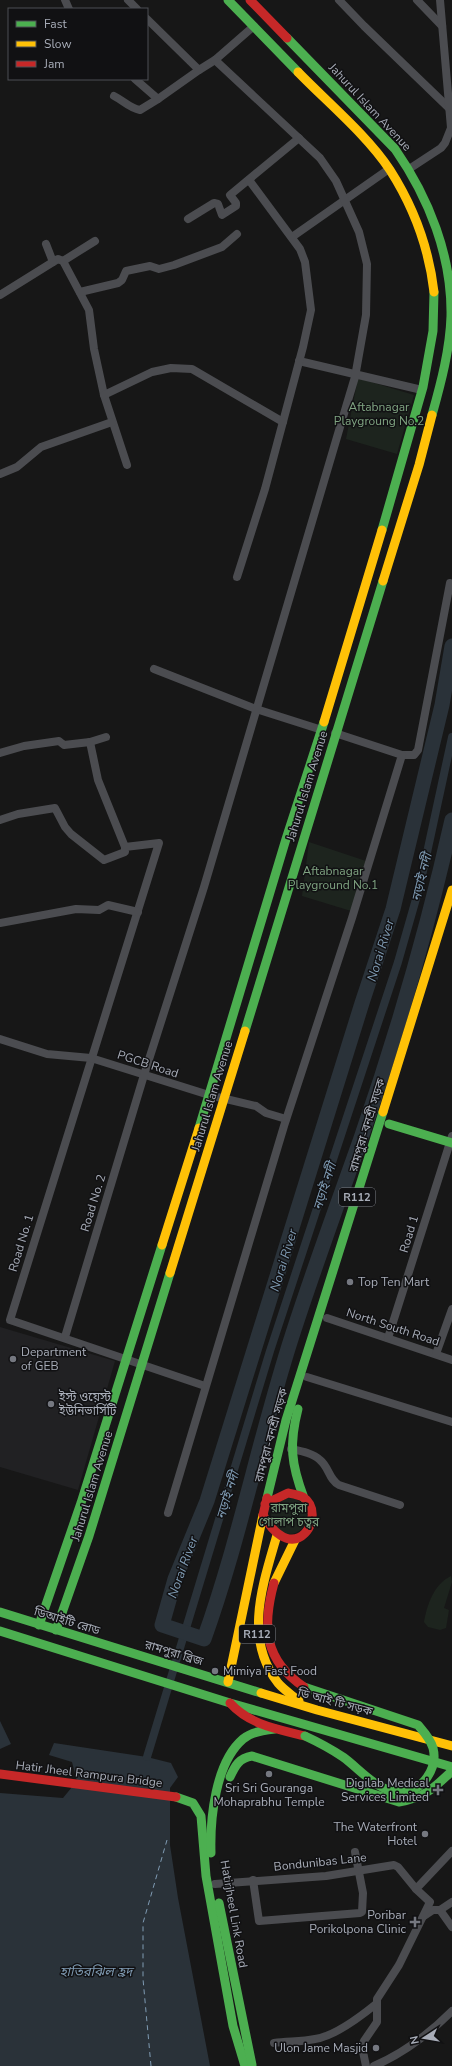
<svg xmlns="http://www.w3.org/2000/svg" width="452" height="2066" font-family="'Nunito Sans','Noto Sans Bengali',sans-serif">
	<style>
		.built { fill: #212123 }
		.green { fill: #1d241e }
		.water { fill: #2a3239 }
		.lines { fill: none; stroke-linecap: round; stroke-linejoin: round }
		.canal { stroke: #2a3239; stroke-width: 8 }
		.river { stroke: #2a3239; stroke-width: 15 }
		.ferry { stroke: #7f9bb3; stroke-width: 1; stroke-dasharray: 5 4; stroke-linecap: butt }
		.street { stroke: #4b4c50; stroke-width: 8 }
		.fast { stroke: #4caf50; stroke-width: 9 }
		.slow { stroke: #ffc107; stroke-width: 9 }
		.jam { stroke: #c62828; stroke-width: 9 }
		.fast-bridge { stroke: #4caf50; stroke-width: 9 }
		.jam-bridge { stroke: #c62828; stroke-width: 9 }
		.poi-dot { fill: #757880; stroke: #111113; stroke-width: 1.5 }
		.labels { text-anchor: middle; stroke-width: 3; stroke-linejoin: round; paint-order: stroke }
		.shield { fill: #111113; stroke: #7b7e86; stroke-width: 1 }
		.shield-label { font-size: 11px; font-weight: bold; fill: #a8adb8 }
		.street-label { font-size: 12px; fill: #a8adb8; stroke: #111113 }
		.park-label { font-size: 12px; fill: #7fa381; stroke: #111113 }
		.poi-label { font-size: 12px; fill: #a8adb8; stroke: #111113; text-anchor: start }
		.water-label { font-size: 13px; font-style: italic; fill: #7f9bb3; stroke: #111113 }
	</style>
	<rect width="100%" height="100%" fill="#171717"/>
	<!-- built -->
	<polygon class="built" points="0,1327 115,1361 78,1490 0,1467"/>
	<!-- green -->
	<g class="green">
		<polygon points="358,378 414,395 397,454 346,439"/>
		<polygon points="309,842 366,861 351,911 302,896"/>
		<circle cx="289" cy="1516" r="18"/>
		<path d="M 451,1576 L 452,1582 L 444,1608 L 449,1610 L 446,1628 L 440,1630 L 428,1627 L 424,1622 C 427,1605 434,1584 451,1576 Z"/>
	</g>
	<!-- water -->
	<g class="water">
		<polygon points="0,1721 11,1744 0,1749"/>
		<polygon points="54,1743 147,1757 171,1763 178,1777 170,1788 170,1845 178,1898 210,2066 0,2066 0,1793 63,1798 77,1781 72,1762 49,1755"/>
	</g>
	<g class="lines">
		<!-- canal -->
		<polyline class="canal" points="147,1757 270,1351 398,962 420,885 452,737"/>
		<!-- river -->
		<path class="river" d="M 452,646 L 442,705 L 393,909 L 362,1003 L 207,1501 L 175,1579 L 162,1625 L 204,1639 C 240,1539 260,1434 293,1333 C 314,1268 338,1203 361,1138 C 397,1034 428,927 452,820"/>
		<!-- ferry -->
		<polyline class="ferry" points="151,2066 143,1979 143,1923 167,1840"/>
		<!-- street -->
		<g class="street">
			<polyline points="65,0 69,9"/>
			<polyline points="128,0 137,9"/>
			<polyline points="339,0 364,26 450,109"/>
			<polyline points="417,0 442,26"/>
			<polyline points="147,19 199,70 215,60 254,26"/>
			<polyline points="135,79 158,99 199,70"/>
			<path d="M 114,96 C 124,101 129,108 140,110 L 158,99"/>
			<polyline points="409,169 441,148 445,143 451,128 440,0"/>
			<polyline points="188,219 214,203 218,204 222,215 236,206 236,203 230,195 299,138"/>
			<polyline points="292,237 389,169"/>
			<polyline points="63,261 95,241"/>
			<polyline points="53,262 58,259 63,261 89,310 94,349 104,395 127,465"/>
			<polyline points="80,292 118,283 122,280 126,271 150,266 159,269 174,265 222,247 237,234"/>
			<polyline points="0,295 53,262 46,244"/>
			<polyline points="299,361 422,390"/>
			<polyline points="104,395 152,372 171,368 192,369 283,422"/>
			<polyline points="0,474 17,467 41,447 112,422"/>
			<polyline points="237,577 265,489 303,347 311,310 305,262 300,249 249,180"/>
			<polyline points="154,669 256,709 322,730"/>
			<polyline points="90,742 98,780 125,847"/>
			<polyline points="0,753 24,746 59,741 64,745 90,742 106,737"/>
			<polyline points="402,755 414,755 418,750 450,583"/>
			<polyline points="0,820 18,814 55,808 65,827 71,834 104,860 125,852 125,847 159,843 10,1320 205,1386"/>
			<polyline points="0,923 76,909 99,910 108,905 138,912"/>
			<polyline points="0,1039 47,1054 91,1058 209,1095 256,1106 266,1113 286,1119"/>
			<polyline points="327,1318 452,1360"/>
			<polyline points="65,1337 144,1075 204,887 340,427 355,377 366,315 367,264 359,232 336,181 320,158 215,60"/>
			<polyline points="388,1338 452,1136"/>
			<polyline points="436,1354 452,1309"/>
			<polyline points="307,1377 452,1422"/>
			<path d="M 291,1449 C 301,1451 313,1453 320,1460 C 329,1467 329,1480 339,1485 L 400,1505"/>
			<polyline points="168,1513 284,1126 352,918 402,755 335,733"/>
			<polyline points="253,1880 259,1921 360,1913 362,1912 363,1893 355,1852"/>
			<polyline points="215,1884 326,1876 394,1865 398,1867 416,1889"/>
			<polyline points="440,1910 452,1902"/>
			<polyline points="424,1916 433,1910 440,1910 452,1927"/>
			<path d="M 274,2043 C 288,2041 301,2042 315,2039 C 335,2036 360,2017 376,2004"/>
			<polyline points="366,2066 362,2047 364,2041 377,2022 377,1999 399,1965 430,1902 416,1889 452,1851"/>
			<path d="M 374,2066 C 404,2053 429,2034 452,2011"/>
		</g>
		<!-- fast -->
		<g class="fast">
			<polyline points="228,0 298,72"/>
			<path d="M 287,38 L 395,149 C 429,198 452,256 451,316 C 450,349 441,383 432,415"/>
			<polyline points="382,530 423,387 433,331 434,292"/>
			<polyline points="245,1031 383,581"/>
			<polyline points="389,1124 452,1143"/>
			<polyline points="199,1128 286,839 324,722"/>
			<path d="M 298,1409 C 289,1444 291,1464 304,1498"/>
			<polyline points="267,1498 286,1420 383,1112"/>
			<polyline points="0,1612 261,1693"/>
			<polyline points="39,1625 81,1503 162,1245"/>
			<polyline points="56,1630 89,1536 170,1273"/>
			<polyline points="0,1631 230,1703 452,1767"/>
			<path d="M 230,1777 C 235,1766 239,1758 252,1756 L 399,1802 C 424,1798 434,1788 452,1771"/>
			<polyline points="176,1797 193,1803 201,1816 206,1876 233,2026 245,2066"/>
			<path d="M 211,1853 C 210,1819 215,1763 243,1739 C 251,1732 264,1730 275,1729"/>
			<polyline points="219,1903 252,2065"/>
		</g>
		<!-- slow -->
		<g class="slow">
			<path d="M 298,72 C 327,102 367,135 390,170 C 413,206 429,249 434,292"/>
			<polyline points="383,581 419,465 432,415"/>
			<polyline points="324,722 382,530"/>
			<polyline points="383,1112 452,890"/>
			<polyline points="162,1245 199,1128"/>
			<polyline points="170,1273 245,1031"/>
			<path d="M 277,1535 C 263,1584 243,1638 278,1683 C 284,1690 292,1695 299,1701"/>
			<polyline points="274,1583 295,1540"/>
			<polyline points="228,1682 263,1515"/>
			<polyline points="261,1693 317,1710 452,1746"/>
		</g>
		<!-- jam -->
		<g class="jam">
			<polyline points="250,0 287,38"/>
			<path d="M 265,1504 L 288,1493 C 293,1494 299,1495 303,1497 C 329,1514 295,1571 263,1515 L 267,1498"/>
			<path d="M 230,1703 C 250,1725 277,1729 305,1736"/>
			<polyline points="0,1774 176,1797"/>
		</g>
		<!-- fast-bridge -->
		<path class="fast-bridge" d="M 304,1687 L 418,1725 C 424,1732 430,1738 433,1748 C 438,1768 423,1791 402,1792 C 378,1793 360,1769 343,1757 C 331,1749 318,1742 305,1736"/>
		<!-- jam-bridge -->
		<path class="jam-bridge" d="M 274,1583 C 262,1627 264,1660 304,1687"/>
	</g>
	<!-- markers -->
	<g class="poi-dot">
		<circle cx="350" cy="1282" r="4"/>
		<circle cx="13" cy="1359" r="4"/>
		<circle cx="51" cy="1404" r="4"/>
		<circle cx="215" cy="1671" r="4"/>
		<circle cx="269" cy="1774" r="4"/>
		<path d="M436 1784h4v4h4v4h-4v4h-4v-4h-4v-4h4z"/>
		<circle cx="425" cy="1834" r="4"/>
		<path d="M413 1916h4v4h4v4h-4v4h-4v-4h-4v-4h4z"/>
		<circle cx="376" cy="2048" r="4"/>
	</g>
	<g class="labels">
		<!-- shield labels -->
		<g class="shield">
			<rect x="339" y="1188" width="36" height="18" rx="3"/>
			<rect x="239" y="1625" width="36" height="18" rx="3"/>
		</g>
		<g class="shield-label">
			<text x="357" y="1201">R112</text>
			<text x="257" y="1638">R112</text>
		</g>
		<!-- street labels -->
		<g class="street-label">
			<text transform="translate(370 107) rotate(47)" y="4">Jahurul Islam Avenue</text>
			<text transform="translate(307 786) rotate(-73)" y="4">Jahurul Islam Avenue</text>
			<text transform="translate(148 1064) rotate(18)" y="4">PGCB Road</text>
			<text transform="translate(212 1096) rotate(-73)" y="4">Jahurul Islam Avenue</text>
			<text transform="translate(367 1125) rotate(-73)" y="4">রামপুরা-বনশ্রী সড়ক</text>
			<text transform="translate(93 1203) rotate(-73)" y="4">Road No. 2</text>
			<text transform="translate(409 1234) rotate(-73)" y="4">Road 1</text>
			<text transform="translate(21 1243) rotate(-73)" y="4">Road No. 1</text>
			<text transform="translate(393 1327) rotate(18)" y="4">North South Road</text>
			<text transform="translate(271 1435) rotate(-75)" y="4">রামপুরা-বনশ্রী সড়ক</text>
			<text transform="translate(92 1486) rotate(-73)" y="4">Jahurul Islam Avenue</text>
			<text transform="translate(67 1621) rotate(17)" y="4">ডিআইটি রোড</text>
			<text transform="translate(174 1653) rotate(17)" y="4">রামপুরা ব্রিজ</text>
			<text transform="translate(335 1702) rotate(15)" y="4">ডি আই টি সড়ক</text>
			<text transform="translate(89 1774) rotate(7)" y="4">Hatir Jheel Rampura Bridge</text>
			<text transform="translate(320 1862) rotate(-6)" y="4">Bondunibas Lane</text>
			<text transform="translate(234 1914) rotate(80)" y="4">Hatirjheel Link Road</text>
		</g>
		<!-- park labels -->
		<g class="park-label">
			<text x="379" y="411">Aftabnagar<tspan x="379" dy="14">Playgroung No.2</tspan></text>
			<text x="333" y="875">Aftabnagar<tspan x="333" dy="14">Playground No.1</tspan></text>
			<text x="289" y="1512">রামপুরা<tspan x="289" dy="14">গোলাপ চত্বর</tspan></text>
		</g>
		<!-- poi labels -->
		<g class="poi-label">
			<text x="358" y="1286">Top Ten Mart</text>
			<text x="21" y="1356">Department<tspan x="21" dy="14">of GEB</tspan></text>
			<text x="59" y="1401">ইস্ট ওয়েস্ট<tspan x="59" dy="14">ইউনিভার্সিটি</tspan></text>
			<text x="223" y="1675">Mimiya Fast Food</text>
			<text x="429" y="1787" text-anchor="end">Digilab Medical<tspan x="429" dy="14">Services Limited</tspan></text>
			<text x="269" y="1792" text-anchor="middle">Sri Sri Gouranga<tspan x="269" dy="14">Mohaprabhu Temple</tspan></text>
			<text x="417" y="1831" text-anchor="end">The Waterfront<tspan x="417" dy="14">Hotel</tspan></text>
			<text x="406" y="1919" text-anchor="end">Poribar<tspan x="406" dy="14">Porikolpona Clinic</tspan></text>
			<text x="368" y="2052" text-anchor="end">Ulon Jame Masjid</text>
		</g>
		<!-- water labels -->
		<g class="water-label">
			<text transform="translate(421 877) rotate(-76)" y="5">নড়াই নদী</text>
			<text transform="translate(380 950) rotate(-73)" y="5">Norai River</text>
			<text transform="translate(324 1186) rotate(-72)" y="5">নড়াই নদী</text>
			<text transform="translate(283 1260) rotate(-73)" y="5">Norai River</text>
			<text transform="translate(227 1495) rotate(-73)" y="5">নড়াই নদী</text>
			<text transform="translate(182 1567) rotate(-70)" y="5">Norai River</text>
			<text x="96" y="1976">হাতিরঝিল হ্রদ</text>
		</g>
	</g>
	<!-- legend -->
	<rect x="8" y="8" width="140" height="72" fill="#111113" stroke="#4d4f55"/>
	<rect x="16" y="21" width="20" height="6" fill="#4caf50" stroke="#4d4f55"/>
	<text x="44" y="28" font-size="12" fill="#a8adb8">Fast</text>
	<rect x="16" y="41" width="20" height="6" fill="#ffc107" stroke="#4d4f55"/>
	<text x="44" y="48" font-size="12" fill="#a8adb8">Slow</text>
	<rect x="16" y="61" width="20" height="6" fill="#c62828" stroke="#4d4f55"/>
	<text x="44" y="68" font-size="12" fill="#a8adb8">Jam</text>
	<!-- north arrow -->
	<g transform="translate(424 2038) rotate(258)" stroke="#111113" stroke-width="3" paint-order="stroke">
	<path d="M0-3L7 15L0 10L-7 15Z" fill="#a8adb8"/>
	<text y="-6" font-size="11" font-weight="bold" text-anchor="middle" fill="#a8adb8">N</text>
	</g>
</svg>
